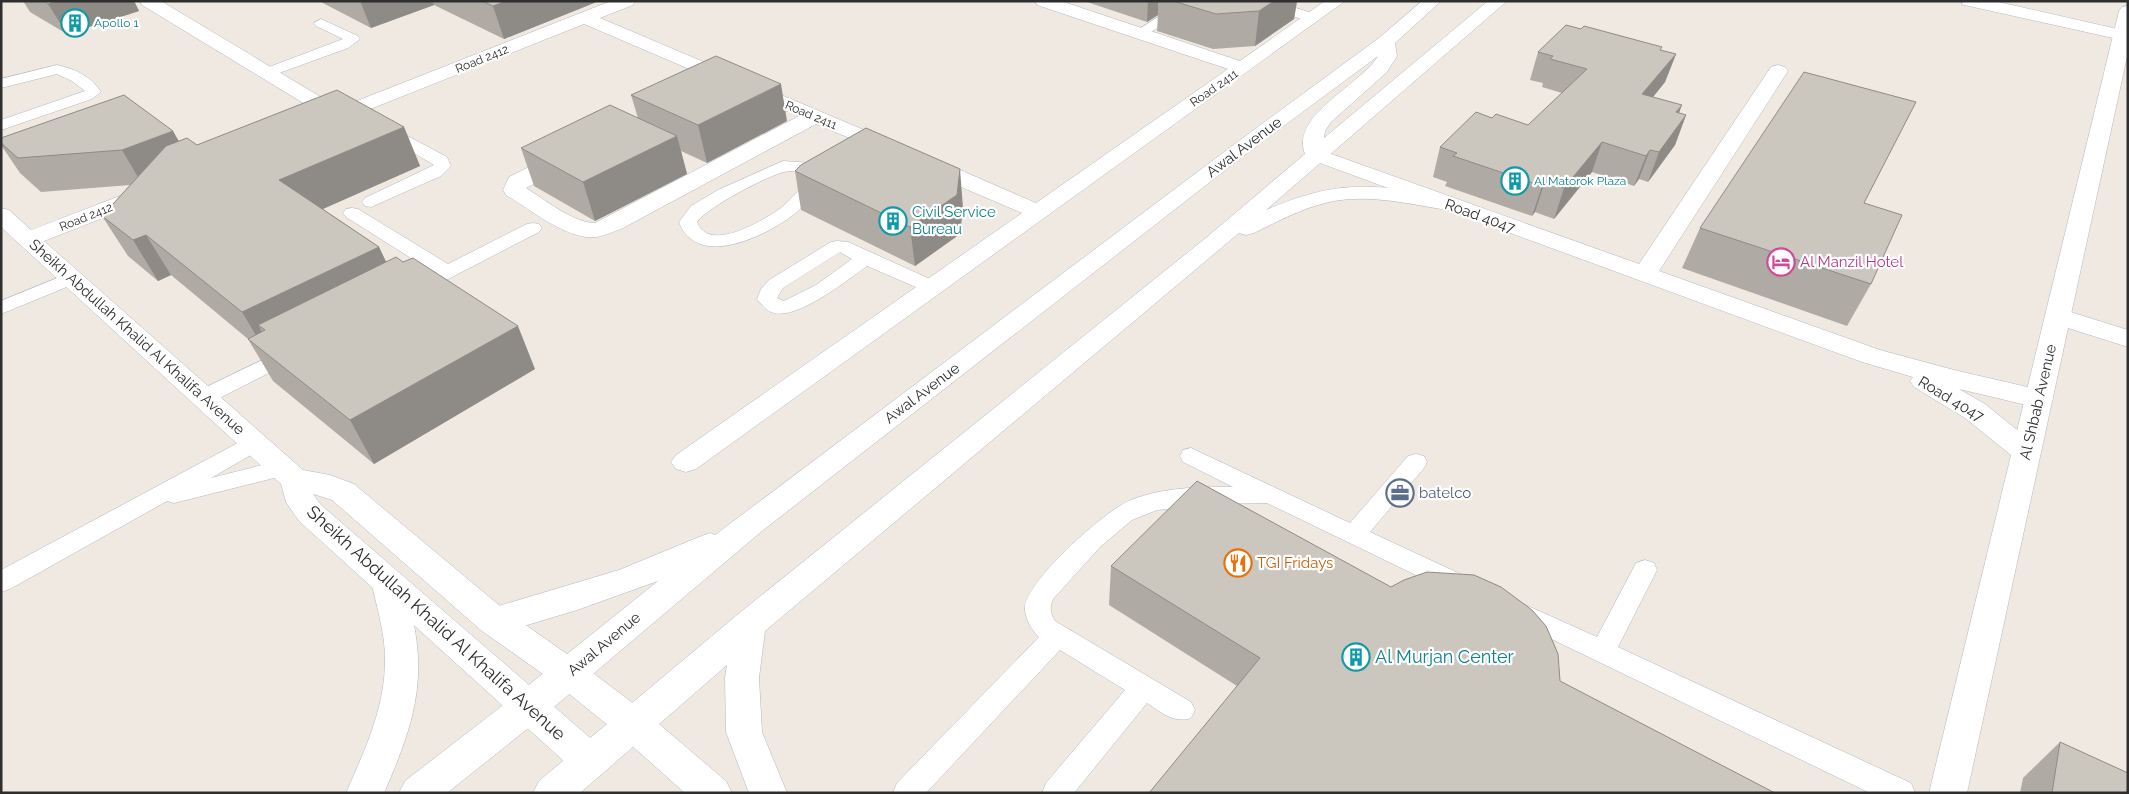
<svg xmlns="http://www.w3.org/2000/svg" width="2129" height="794" font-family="Raleway,sans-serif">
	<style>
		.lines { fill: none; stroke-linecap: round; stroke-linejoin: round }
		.service-casing { stroke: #b4b7c1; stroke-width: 1 }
		.minor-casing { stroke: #b4b7c1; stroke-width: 1 }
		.tertiary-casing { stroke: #b4b7c1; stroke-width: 1 }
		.secondary-casing { stroke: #b4b7c1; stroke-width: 1 }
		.service { fill: #fff; fill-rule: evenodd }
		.minor { fill: #fff; fill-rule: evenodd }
		.tertiary { fill: #fff; fill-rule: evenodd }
		.secondary { fill: #fff; fill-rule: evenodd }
		.wall { fill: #afaba4 }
		.shaded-wall { fill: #8e8b86 }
		.building { fill: #cbc7bf; stroke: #8e8b86 }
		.labels { text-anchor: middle; stroke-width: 4.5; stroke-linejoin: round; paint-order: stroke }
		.far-culture-label { font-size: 12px; fill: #0d838f; stroke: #fff; text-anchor: start }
		.far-street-label { font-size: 12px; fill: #2e2e2e; stroke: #fff }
		.street-label { font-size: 15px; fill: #2e2e2e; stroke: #fff }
		.culture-label { font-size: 15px; fill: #0d838f; stroke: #fff; text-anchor: start }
		.hotel-label { font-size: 15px; fill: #b23c85; stroke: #fff; text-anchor: start }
		.service-label { font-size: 15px; fill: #4e5e75; stroke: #fff; text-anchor: start }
		.food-label { font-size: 15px; fill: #c56008; stroke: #fff; text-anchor: start }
		.near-street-label { font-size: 18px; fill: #2e2e2e; stroke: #fff }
		.near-culture-label { font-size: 18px; fill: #0d838f; stroke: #fff; text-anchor: start }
	</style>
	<rect width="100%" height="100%" fill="#efe9e1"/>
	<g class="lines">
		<!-- service casing -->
		<g class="service-casing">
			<g id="service">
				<polygon points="1183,1 1199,1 1145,36 1140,37 1133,33"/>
				<polygon points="1253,1 1274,1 1318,15 1320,18 1313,22 1308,21 1254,4"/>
				<polygon points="321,19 358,36 360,39 348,48 271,76 261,76 259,73 261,70 343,39 316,26 314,23"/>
				<path d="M 57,65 C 75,69 91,76 101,92 L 92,99 L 1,130 L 1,120 L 85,91 L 72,81 L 57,74 L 1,88 L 1,79 Z"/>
				<polygon points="385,124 447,157 451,166 441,176 371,207 365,206 362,202 365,198 434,165 379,132 377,129 379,126"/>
				<path d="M 783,161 L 827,164 L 833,165 L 835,169 L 833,173 L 827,174 C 816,173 794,169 784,172 C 765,177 708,207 697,222 C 709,254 764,220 781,208 C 793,198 802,185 815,176 L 827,176 L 829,180 L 827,184 C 814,193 805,206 793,215 C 766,236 697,270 679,222 L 691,206 L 718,190 Z"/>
				<polygon points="352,208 358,209 448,264 527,224 533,223 539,224 542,228 539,232 423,292 416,294 409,292 406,288 409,284 433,272 346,217 343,213 346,209"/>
				<path d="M 837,241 L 848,242 L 939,283 L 942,287 L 939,291 L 932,293 L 925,291 L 867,266 C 849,279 794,323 771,312 C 766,310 761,304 757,299 L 761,289 L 769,280 L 831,242 ZM 840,252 L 852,259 L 816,285 L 784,301 L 777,298 L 783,288 Z"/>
				<polygon points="72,272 79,274 81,278 79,282 1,314 1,301"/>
				<polygon points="291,346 298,348 301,353 298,358 212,402 204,404 196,402 193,397 196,392"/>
				<polygon points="255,435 263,438 266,443 263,448 211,478 282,460 290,462 293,468 290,474 174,503 167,501 10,589 1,592 1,570 247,438"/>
				<path d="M 1191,448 L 1350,523 L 1408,456 L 1416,454 L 1424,456 L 1427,462 L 1424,468 L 1370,532 L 1469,578 L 1473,585 L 1469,592 L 1460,595 L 1451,592 L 1267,503 L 1213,504 L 1157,510 L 1132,520 L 1101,546 L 1054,598 C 1049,606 1050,613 1055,621 L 1191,702 L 1195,710 L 1191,718 C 1174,724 1161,712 1147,703 L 1074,793 L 1042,793 L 1046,783 L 1125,690 L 1060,650 L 926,793 L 893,793 L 897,783 L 1039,637 C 1031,630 1024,616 1025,606 C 1029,579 1105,510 1131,500 C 1164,487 1199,487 1233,487 L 1183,462 L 1180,456 L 1183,450 Z"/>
				<polygon points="1645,560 1654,563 1657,570 1618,647 1911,783 1915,793 1870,793 1510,619 1506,612 1510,605 1519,602 1597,637 1636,563"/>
			</g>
		</g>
		<!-- minor casing -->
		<g class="minor-casing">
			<g id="minor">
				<path d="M 140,1 L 161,1 L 339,108 L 611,1 L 635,1 L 633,5 L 600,18 L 897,144 L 901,148 L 897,152 L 890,154 L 883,152 L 816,124 L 623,228 C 615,231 606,235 597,237 C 568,241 530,209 506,195 L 503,190 L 509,177 L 555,154 L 563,153 L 571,154 L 574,159 L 571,164 L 526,188 C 544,199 573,223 595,223 L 799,116 L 584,24 L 330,125 L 323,123 L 320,119 L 323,115 L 142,5 Z"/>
				<polygon points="1035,1 1061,1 1240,61 1325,1 1345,1 696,469 686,472 676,469 671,462 676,455 1022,213 919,169 916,164 919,159 927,158 935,159 1036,203 1228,69 1037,5"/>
				<polygon points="1961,1 1994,1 2122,30 2128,31 2128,39 2122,40 1969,6 1963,5"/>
				<polygon points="1778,65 1785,67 1788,71 1659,271 1880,350 1954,370 2049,392 2053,399 2049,406 2039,408 1959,389 1985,404 2036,445 2040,452 2036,459 2026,462 2016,459 1965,418 1914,387 1910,381 1913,377 1862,362 1309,159 1305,155 1309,151 1316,149 1323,151 1639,264 1771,67"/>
				<polygon points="146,186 154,188 157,193 154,198 44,241 303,470 330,475 354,484 506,611 581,664 646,713 726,781 732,793 685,793 620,735 557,684 482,631 332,500 313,494 321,505 603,749 608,761 603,773 590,778 577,773 299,521 286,502 281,484 1,227 1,208 9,210 31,230"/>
				<polygon points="2058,308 2128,330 2128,347 2049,322 2045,316 2049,310"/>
			</g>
		</g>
		<!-- tertiary casing -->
		<g class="tertiary-casing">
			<polygon id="tertiary" points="2128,6 2128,52 1967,793 1929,793 2119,11 2122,7"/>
		</g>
		<!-- secondary casing -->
		<g class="secondary-casing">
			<g id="secondary">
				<path d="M 1422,1 L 1441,1 L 1395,43 L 1397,56 L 1387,72 L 1331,122 L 1325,131 L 1324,138 L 1488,1 L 1507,1 L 1266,210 C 1336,180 1368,184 1441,195 L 1449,197 L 1452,202 L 1449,207 L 1441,209 C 1404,203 1367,194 1329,202 C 1303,208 1278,221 1254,233 L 1246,235 L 1239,233 L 765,631 L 759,678 L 762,732 L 787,793 L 749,793 L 726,732 L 725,678 L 727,665 L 580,793 L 533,793 L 539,781 L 737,615 L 1207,237 L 1305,154 C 1290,115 1361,85 1378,56 L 1246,154 L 762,531 L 541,718 L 447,793 L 399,793 L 405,781 L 515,696 L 658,581 L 577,610 L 494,635 L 482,631 L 477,621 L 482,611 L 619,570 L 699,537 L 710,533 L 715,535 L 1232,146 L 1379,38 Z"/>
				<path d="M 387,568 L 398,572 C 406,586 408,601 412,616 C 428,684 411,731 384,793 L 346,793 C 364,752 384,710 385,664 C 386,636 377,608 371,581 L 376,572 Z"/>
			</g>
		</g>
		<!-- service -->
		<use href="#service" class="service"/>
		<!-- minor -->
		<use href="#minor" class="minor"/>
		<!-- tertiary -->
		<use href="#tertiary" class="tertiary"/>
		<!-- secondary -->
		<use href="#secondary" class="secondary"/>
	</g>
	<!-- wall -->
	<g class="wall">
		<polygon points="23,1 134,1 139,11 67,34 30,12"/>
		<polygon points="319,1 599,1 504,39 434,5 371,28"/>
		<polygon points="1084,1 1297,1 1294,19 1255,46 1213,49 1157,31 1158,15 1147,22"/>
		<polygon points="1661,50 1676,54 1665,82 1653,97 1679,113 1686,115 1675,145 1648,182 1639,179 1634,186 1592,172 1554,219 1535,212 1532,216 1445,186 1447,182 1433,177 1440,147 1492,118 1528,125 1562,93 1542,87 1543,83 1530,80 1538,52"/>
		<polygon points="631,95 787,121 707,163 681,151 687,174 595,221 534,186 521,148 638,118"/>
		<polygon points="404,127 420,166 323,209 379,247 386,262 535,369 374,464 273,381 248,339 171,275 158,281 128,256 102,216 130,185 41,192 20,173 1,145 1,138 179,141 197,145"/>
		<polygon points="795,171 963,208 960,234 915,266 801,210"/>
		<polygon points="1864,203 1871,284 1847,326 1682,268 1700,228"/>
		<polygon points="1111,566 1560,681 1237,686 1109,605"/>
		<polygon points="2060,742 2128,793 2020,793 2023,778"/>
	</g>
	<!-- shaded-wall -->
	<g class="shaded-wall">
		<polygon points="57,1 134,1 139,11 67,34 48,4"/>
		<polygon points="360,1 432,1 434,5 371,28"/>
		<polygon points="506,1 599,1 504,39 493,6"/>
		<polygon points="1148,1 1158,1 1158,15 1147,22"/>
		<polygon points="1274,1 1297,1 1294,19 1255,46 1259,11"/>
		<polygon points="1676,54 1665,82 1632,123 1642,94"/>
		<polygon points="781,84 787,121 707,163 698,125"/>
		<polygon points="1682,105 1671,134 1676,112"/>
		<polygon points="1686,115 1675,145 1648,182 1659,152"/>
		<polygon points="404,127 420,166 300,219 279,180"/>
		<polygon points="173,131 192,164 142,184 122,150"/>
		<polygon points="677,136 687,174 595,221 583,182"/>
		<polygon points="1602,142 1592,172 1554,219 1564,188"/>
		<polygon points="1650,150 1639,179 1634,186 1646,156"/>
		<polygon points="960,169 963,208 960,234 915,266 910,227"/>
		<polygon points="1545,182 1535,212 1532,216 1542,186"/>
		<polygon points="146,235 171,275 158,281 133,240"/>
		<polygon points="379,247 398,287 265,330 258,325 273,351 267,354 242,312"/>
		<polygon points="518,326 535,369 374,464 350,420"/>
	</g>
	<!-- building -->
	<g class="building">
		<polygon points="44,1 57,1 48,4"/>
		<polygon points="482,1 506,1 493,6"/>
		<polygon points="1173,1 1274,1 1259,11 1216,14"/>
		<polygon points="1566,25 1581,29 1584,26 1662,47 1660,50 1676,54 1642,94 1682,105 1676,112 1686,115 1659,152 1650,150 1646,156 1602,142 1564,188 1545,182 1542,186 1453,156 1457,153 1440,147 1476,112 1492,118 1496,114 1528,125 1587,69 1550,59 1553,56 1538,52"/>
		<polygon points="716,56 781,84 698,125 631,95"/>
		<polygon points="1804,72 1916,102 1864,203 1902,215 1871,284 1700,228"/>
		<polygon points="337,90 404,127 279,180 379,247 242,312 146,235 133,240 102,216 166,146 187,138 197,145"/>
		<polygon points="124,95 173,131 122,150 18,158 1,143 1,138"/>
		<polygon points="610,105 677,136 583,182 521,148"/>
		<polygon points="866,128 960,169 957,195 910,227 795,171 801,165"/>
		<polygon points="396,257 403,262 413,258 518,326 350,420 248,339 265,330 258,325"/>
		<polygon points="1197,481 1391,587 1404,580 1427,572 1474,575 1501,587 1532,610 1546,626 1558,654 1560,681 1775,793 1149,793 1260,658 1111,566"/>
		<polygon points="2060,742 2128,773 2128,793 2052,793"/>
	</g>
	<!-- icons -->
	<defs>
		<g id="building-ring" transform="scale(1.4375)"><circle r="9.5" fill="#fff" stroke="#0f9aa8" stroke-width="1.5"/><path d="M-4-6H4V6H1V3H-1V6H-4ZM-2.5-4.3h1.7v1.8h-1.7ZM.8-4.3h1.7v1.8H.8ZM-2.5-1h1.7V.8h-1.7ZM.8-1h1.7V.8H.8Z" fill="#0f9aa8"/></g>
		<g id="hotel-ring" transform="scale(1.4375)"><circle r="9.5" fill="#fff" stroke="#d1479c" stroke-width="1.5"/><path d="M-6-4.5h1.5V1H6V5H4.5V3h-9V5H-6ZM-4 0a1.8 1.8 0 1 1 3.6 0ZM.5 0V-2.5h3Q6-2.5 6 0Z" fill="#d1479c"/></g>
		<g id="office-ring" transform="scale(1.4375)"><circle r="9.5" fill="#fff" stroke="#5c6f8a" stroke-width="1.5"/><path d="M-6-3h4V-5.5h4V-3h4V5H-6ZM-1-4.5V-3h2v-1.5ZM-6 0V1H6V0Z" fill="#5c6f8a"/></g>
		<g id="restaurant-ring" transform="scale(1.4375)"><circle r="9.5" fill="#fff" stroke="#e8710a" stroke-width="1.5"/><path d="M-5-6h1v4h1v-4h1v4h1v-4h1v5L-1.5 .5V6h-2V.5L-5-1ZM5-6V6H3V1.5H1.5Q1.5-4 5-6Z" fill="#e8710a"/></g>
	</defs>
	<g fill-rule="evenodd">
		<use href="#building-ring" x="75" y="23"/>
		<use href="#building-ring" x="1515" y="181"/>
		<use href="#building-ring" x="893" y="221"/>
		<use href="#hotel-ring" x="1781" y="262"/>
		<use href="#office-ring" x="1400" y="493"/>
		<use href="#restaurant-ring" x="1238" y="563"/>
		<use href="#building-ring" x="1356" y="657"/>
	</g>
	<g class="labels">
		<!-- far-culture labels -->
		<g class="far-culture-label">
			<text x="94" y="27">Apollo 1</text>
			<text x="1534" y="185">Al Matorok Plaza</text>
		</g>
		<!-- far-street labels -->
		<g class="far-street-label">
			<text transform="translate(482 59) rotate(-22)" y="4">Road 2412</text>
			<text transform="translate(1214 88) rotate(-35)" y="4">Road 2411</text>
			<text transform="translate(811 115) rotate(23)" y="4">Road 2411</text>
			<text transform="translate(86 217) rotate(-22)" y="4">Road 2412</text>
		</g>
		<!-- street labels -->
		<g class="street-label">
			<text transform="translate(1244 147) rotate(-37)" y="5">Awal Avenue</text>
			<text transform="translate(1480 216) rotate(20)" y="5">Road 4047</text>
			<text transform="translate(137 337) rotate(42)" y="5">Sheikh Abdullah Khalid Al Khalifa Avenue</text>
			<text transform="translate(922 393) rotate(-37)" y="5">Awal Avenue</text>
			<text transform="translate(1951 399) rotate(31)" y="5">Road 4047</text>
			<text transform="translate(2038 402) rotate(-77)" y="5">Al Shbab Avenue</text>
			<text transform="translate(604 644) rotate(-40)" y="5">Awal Avenue</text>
		</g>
		<!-- culture labels -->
		<g class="culture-label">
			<text x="912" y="217">Civil Service<tspan x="912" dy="17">Bureau</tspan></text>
		</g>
		<!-- hotel labels -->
		<g class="hotel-label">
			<text x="1800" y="267">Al Manzil Hotel</text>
		</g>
		<!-- service labels -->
		<g class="service-label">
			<text x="1419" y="498">batelco</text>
		</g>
		<!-- food labels -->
		<g class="food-label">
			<text x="1257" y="568">TGI Fridays</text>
		</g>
		<!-- near-street labels -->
		<g class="near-street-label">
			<text transform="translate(436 623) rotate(42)" y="6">Sheikh Abdullah Khalid Al Khalifa Avenue</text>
		</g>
		<!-- near-culture labels -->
		<g class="near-culture-label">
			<text x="1375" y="663">Al Murjan Center</text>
		</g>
	</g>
	<!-- border -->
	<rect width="2129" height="794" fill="none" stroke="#2e2e2e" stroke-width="5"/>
</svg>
